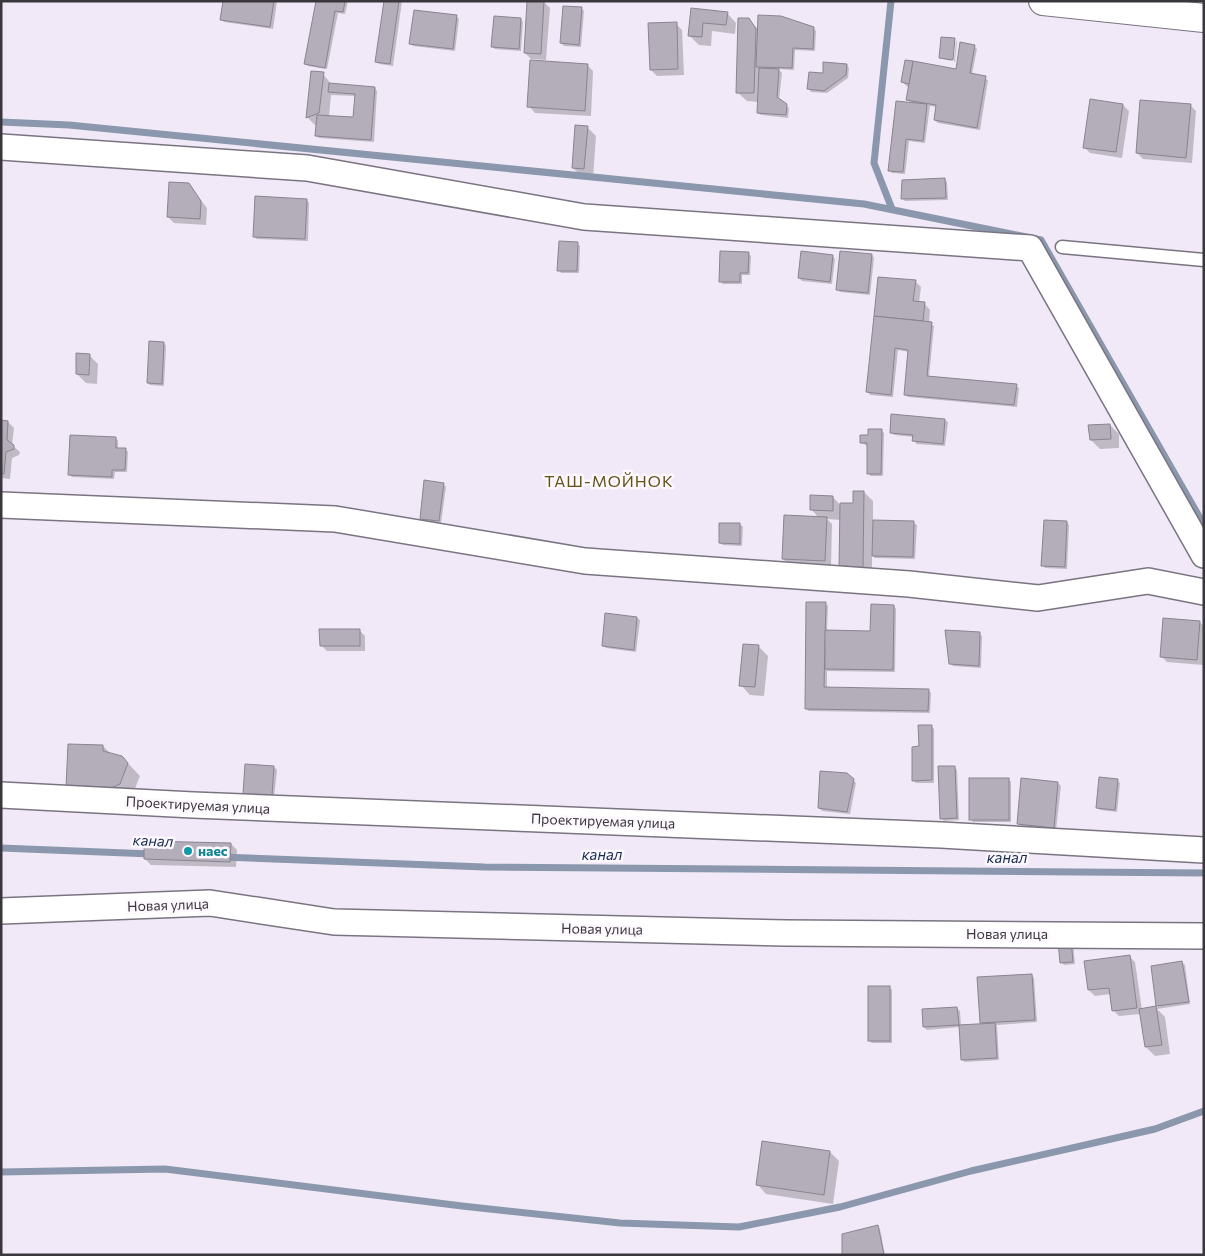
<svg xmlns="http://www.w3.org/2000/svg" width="1205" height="1256" font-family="Commissioner,sans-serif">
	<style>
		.shadow { fill: #0003; fill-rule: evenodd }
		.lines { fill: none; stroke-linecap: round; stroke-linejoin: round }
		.stream { stroke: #8b97ad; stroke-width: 7 }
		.building { fill: #b4adba; stroke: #8a8490 }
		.service-casing { stroke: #7a7480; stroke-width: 15 }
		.minor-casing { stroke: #7a7480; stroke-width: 28 }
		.secondary-casing { stroke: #7a7480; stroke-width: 30 }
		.service { stroke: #fff; stroke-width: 12 }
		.minor { stroke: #fff; stroke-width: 25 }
		.secondary { stroke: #fff; stroke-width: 28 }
		.culture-dot { fill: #0f9aa8; stroke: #fcf8fe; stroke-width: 2 }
		.labels { text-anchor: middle; stroke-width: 5; stroke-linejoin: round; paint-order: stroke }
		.street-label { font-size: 14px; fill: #3a373c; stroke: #fcf8fe }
		.culture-label { font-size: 14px; font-weight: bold; fill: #0d838f; stroke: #fcf8fe; text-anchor: start }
		.water-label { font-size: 15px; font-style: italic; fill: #132950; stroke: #fcf8fe }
		.quarter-label { font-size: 16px; letter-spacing: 1px; fill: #655115; stroke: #fcf8fe }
	</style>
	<rect width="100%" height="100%" fill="#f1e9f7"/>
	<!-- shadow -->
	<g class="shadow">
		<polygon points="224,1 277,1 273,29 224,22 222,20"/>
		<polygon points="317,1 348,1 345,14 338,13 327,69 308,66 306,64"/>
		<polygon points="385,1 402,1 393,66 379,64 376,62"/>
		<polygon points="544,2 550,8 546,60 531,59 525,53"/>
		<polygon points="581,8 584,11 581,47 564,46 561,43"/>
		<polygon points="693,9 727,13 736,23 735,34 712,31 711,46 699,45 689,35"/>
		<polygon points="456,16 459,19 455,51 413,46 410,43"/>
		<polygon points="521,19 523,22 521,51 495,49 493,47"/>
		<polygon points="748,19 759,30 813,28 816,31 815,51 795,50 794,70 778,69 782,73 779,100 789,108 788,118 761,115 758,113 758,102 747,101 737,92"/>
		<polygon points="676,24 682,30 684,75 657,76 651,70"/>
		<polygon points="942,38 955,40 951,61 940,58"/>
		<polygon points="956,41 957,42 955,62 954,62"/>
		<polygon points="974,46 977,49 972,74 988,80 980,130 938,123 935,120 937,107 930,106 925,143 909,141 905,174 892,173 889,170 912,104 908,100 910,89 902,82 957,70"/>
		<polygon points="587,65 593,71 591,116 535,113 529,106"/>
		<polygon points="847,65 849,68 848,78 827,93 811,92 809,89 824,74"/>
		<path d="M 323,74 L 332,85 L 375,88 L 377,91 L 374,142 L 319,138 L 316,135 L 317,127 L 307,117 ZM 331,95 L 356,96 L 354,119 L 329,117 Z"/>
		<polygon points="1123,105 1129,111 1122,158 1090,153 1084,147"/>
		<polygon points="1190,105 1196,111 1192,163 1143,159 1137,153"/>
		<polygon points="587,127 596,136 593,178 582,177 573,168"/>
		<polygon points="944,179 947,182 948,200 905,201 902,198"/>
		<polygon points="188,184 207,208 206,225 174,223 168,217"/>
		<polygon points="307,200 309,203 308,241 257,239 254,237"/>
		<polygon points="577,243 580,246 579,273 561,273 559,270"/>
		<polygon points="748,253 751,256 750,275 742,275 742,284 723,284 720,281"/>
		<polygon points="872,255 874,258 870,295 840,292 838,290"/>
		<polygon points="833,256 835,259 832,284 802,281 799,278"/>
		<polygon points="879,278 915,281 921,287 919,303 924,303 930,310 929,323 934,326 929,377 1016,386 1019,388 1017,407 908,397 905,394 909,352 898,350 893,397 870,395 868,392"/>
		<polygon points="164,343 166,346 164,386 150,385 148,383"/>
		<polygon points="89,355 98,364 97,384 86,383 77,374"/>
		<polygon points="945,420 948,422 945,446 916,444 914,437 894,435 891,432"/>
		<polygon points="1,422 8,422 14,428 12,445 20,452 19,455 12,458 10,479 1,478"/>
		<polygon points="1110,425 1119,434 1119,448 1100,449 1091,440"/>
		<polygon points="882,431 884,433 883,476 871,476 868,473 868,446 861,443"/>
		<polygon points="116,438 118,441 118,449 125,449 128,452 127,472 115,472 114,479 72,477 69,474"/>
		<polygon points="443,484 446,487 441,523 424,521 421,519"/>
		<polygon points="864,492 873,501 873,521 914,523 917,525 915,559 875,558 872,555 872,578 850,578 841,520 827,519 832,524 831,567 789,565 783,559 819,518 811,509 833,497 841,506 854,504"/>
		<polygon points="1067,522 1069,525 1067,569 1045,568 1043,565"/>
		<polygon points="740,524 743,527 742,546 723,545 720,543"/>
		<polygon points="825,604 828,606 827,632 872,633 894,606 896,609 895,672 827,671 827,688 928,690 931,693 930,713 809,711 806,709"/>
		<polygon points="637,618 640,620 636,652 606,648 603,645"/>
		<polygon points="1199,622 1204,626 1203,665 1167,662 1161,656"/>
		<polygon points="359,630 365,636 365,651 327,651 321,645"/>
		<polygon points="979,633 982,636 981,668 953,666 951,663"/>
		<polygon points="758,646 768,656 764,696 750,695 741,685"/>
		<polygon points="931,726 934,729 934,783 916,783 913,780 920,748"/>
		<polygon points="69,745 103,746 111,754 122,757 140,776 132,796 122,801"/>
		<polygon points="246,766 274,767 277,770 274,798 247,796 245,793"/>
		<polygon points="954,767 957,770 959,820 944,821 941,818"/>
		<polygon points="1009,779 1011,782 1011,822 973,822 970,819"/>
		<polygon points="853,780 856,783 850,814 822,811 819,808"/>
		<polygon points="1118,781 1120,783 1117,812 1100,810 1097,807"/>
		<polygon points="1058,783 1061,786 1056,830 1021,826 1018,824"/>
		<polygon points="231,844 237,850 236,867 151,865 145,859"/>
		<polygon points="1073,944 1075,964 1064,965 1061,962"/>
		<polygon points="1129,956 1135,962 1142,1010 1158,1007 1152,967 1182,963 1185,965 1190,1004 1157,1009 1165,1017 1170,1054 1155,1056 1146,1047 1141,1014 1119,1016 1113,1010 1111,994 1095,996 1089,990"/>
		<polygon points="1031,975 1034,978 1037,1022 997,1025 999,1060 965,1062 962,1060 960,1027 927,1030 924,1027 957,1008 960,1011 961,1026 982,1025 979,978"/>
		<polygon points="889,987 892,990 892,1043 872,1043 869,1040"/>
		<polygon points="830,1152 839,1161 833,1204 766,1194 757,1184"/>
		<polygon points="878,1226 880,1229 885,1255 843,1255"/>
	</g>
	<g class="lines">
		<!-- stream -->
		<g class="stream">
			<polyline points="891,1 874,163 892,209"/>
			<polyline points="1,122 69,125 864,204 1041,240 1204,525"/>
			<polyline points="1,848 151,854"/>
			<polyline points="222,857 484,867 1204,873"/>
			<polyline points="1,1172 165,1169 462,1206 620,1223 739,1227 840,1207 971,1171 1155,1129 1204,1111"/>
		</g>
	</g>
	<!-- building -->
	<g class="building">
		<polygon points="223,1 274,1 270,27 220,20"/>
		<polygon points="316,1 345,1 343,12 335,11 325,68 304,64"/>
		<polygon points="384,1 399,1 390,64 375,62"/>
		<polygon points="527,1 544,1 541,54 524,53"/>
		<polygon points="563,6 582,7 579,45 560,43"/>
		<polygon points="691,8 728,12 726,25 703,23 702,37 688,36"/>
		<polygon points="414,10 457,15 453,49 409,44"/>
		<polygon points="758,15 781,16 814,27 813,49 793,48 792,68 756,67"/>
		<polygon points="494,16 521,18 519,49 491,47"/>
		<polygon points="738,18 749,18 756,29 754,93 736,93"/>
		<polygon points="677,22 678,69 650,70 648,23"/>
		<polygon points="941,37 955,38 953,60 939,58"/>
		<polygon points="960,42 975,45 970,73 986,76 977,128 934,120 936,105 906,100 913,61 956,69"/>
		<polygon points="530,60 588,64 585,111 527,107"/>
		<polygon points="905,60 913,61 909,84 901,82"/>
		<polygon points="823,62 847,64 846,75 824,91 807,89 809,72 823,73"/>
		<polygon points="759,68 779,69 777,97 787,104 786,115 757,113"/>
		<polygon points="311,71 324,72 319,113 306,118"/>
		<polygon points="329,83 375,87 371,140 315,136 317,115 353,117 355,94 328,92"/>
		<polygon points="1090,99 1123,104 1116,152 1083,148"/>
		<polygon points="1140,100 1191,104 1186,158 1136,153"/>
		<polygon points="896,101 927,104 923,141 906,139 903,172 888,171"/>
		<polygon points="575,125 588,126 584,169 572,168"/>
		<polygon points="945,178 946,198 901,199 902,180"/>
		<polygon points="169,182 189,183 201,201 200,219 167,217"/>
		<polygon points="255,196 307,199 305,239 253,237"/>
		<polygon points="559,241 578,242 577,271 557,271"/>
		<polygon points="720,251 749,252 748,273 740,273 740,282 719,282"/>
		<polygon points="801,251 833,255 830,282 798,278"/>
		<polygon points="840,251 872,254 868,293 836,290"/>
		<polygon points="878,277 916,280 913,301 925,302 923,321 874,316"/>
		<polygon points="874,316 932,322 927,376 1017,384 1014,405 904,395 908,350 895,348 891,395 866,392"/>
		<polygon points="149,341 164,342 162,384 147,383"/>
		<polygon points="76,353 90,354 89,375 76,374"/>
		<polygon points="891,414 945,419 943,444 912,441 913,435 890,433"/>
		<polygon points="1,420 8,421 7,440 14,445 14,449 6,452 4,474 1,473"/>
		<polygon points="1110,424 1111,439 1090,440 1088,425"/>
		<polygon points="868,429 882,429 881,474 867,474 867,443 860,443 860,435 868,435"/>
		<polygon points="70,435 116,437 116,448 126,448 125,470 112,470 112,477 68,475"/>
		<polygon points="424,480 444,483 439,521 420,519"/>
		<polygon points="853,491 864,491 863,569 839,569 840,503 853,503"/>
		<polygon points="810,495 833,496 833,511 810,510"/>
		<polygon points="784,515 827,517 825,561 782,559"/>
		<polygon points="873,520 914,521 913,557 872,556"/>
		<polygon points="1044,520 1067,521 1065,567 1041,566"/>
		<polygon points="719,523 740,523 740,544 719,543"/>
		<polygon points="806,602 826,602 824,687 929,689 928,711 805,709"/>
		<polygon points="871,604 894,605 893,670 825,669 825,630 870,631"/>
		<polygon points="605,613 637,617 634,650 602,646"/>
		<polygon points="1163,618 1200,621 1197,660 1160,657"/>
		<polygon points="319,629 360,629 360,646 320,646"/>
		<polygon points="945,630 980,632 979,666 949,664"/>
		<polygon points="743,644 759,645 755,687 739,686"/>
		<polygon points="918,725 932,725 932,780 912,781 912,747 919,746"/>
		<polygon points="68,744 103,745 103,751 122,756 128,763 120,784 109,789 66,787"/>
		<polygon points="245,764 274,766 272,796 243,794"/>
		<polygon points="938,766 955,766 957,818 940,819"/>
		<polygon points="820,771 847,773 854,779 847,812 818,808"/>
		<polygon points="1099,777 1118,779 1115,810 1096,808"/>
		<rect x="969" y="778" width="40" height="42"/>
		<polygon points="1021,778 1058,782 1054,828 1017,824"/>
		<polygon points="144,841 231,843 230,862 144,859"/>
		<polygon points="1071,940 1073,962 1060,963 1058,941"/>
		<polygon points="1130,955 1137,1008 1112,1011 1109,988 1088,990 1084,961"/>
		<polygon points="1182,961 1189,1002 1156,1006 1151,966"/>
		<polygon points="1032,974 1035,1020 980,1023 977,977"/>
		<rect x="868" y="986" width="22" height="55"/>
		<polygon points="1156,1006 1162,1045 1145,1047 1139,1009"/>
		<polygon points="957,1007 959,1025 923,1027 922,1009"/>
		<polygon points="995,1023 997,1058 961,1060 959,1025"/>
		<polygon points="762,1141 830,1151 824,1195 756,1185"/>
		<polygon points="878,1225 884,1255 842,1255 842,1234"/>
	</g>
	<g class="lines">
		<!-- service casing -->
		<g class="service-casing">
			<polyline id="service" points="1062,247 1204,260"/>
		</g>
		<!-- minor casing -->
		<g class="minor-casing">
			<g id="minor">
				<polyline points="1,147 307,168 584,217 1030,248 1204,555"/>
				<polyline points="1,505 335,519 585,561 909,584 1038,598 1148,581 1204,592"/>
				<polyline points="1,795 193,805 941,835 1204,850"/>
				<polyline points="1,911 210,903 334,922 786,933 1204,936"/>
			</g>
		</g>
		<!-- secondary casing -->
		<g class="secondary-casing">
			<polyline id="secondary" points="1043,1 1204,18"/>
		</g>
		<!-- service -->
		<use href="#service" class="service"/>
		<!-- minor -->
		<use href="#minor" class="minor"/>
		<!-- secondary -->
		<use href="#secondary" class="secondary"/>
	</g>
	<!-- markers -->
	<circle class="culture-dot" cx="188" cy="851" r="5"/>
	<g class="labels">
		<!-- street labels -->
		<g class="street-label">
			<text transform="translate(198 805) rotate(3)" y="5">Проектируемая улица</text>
			<text transform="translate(603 821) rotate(2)" y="5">Проектируемая улица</text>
			<text transform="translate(168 905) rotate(-2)" y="5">Новая улица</text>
			<text transform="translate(602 929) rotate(1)" y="5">Новая улица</text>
			<text x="1007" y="939">Новая улица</text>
		</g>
		<!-- culture labels -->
		<g class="culture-label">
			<text x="198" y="856">наес</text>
		</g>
		<!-- water labels -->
		<g class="water-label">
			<text transform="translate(153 841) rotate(2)" y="5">канал</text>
			<text x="602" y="860">канал</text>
			<text x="1007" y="863">канал</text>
		</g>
		<!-- quarter labels -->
		<g class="quarter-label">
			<text x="609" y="487">ТАШ-МОЙНОК</text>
		</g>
	</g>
	<!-- border -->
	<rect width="1205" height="1256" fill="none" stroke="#3a373c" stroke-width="5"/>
</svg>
